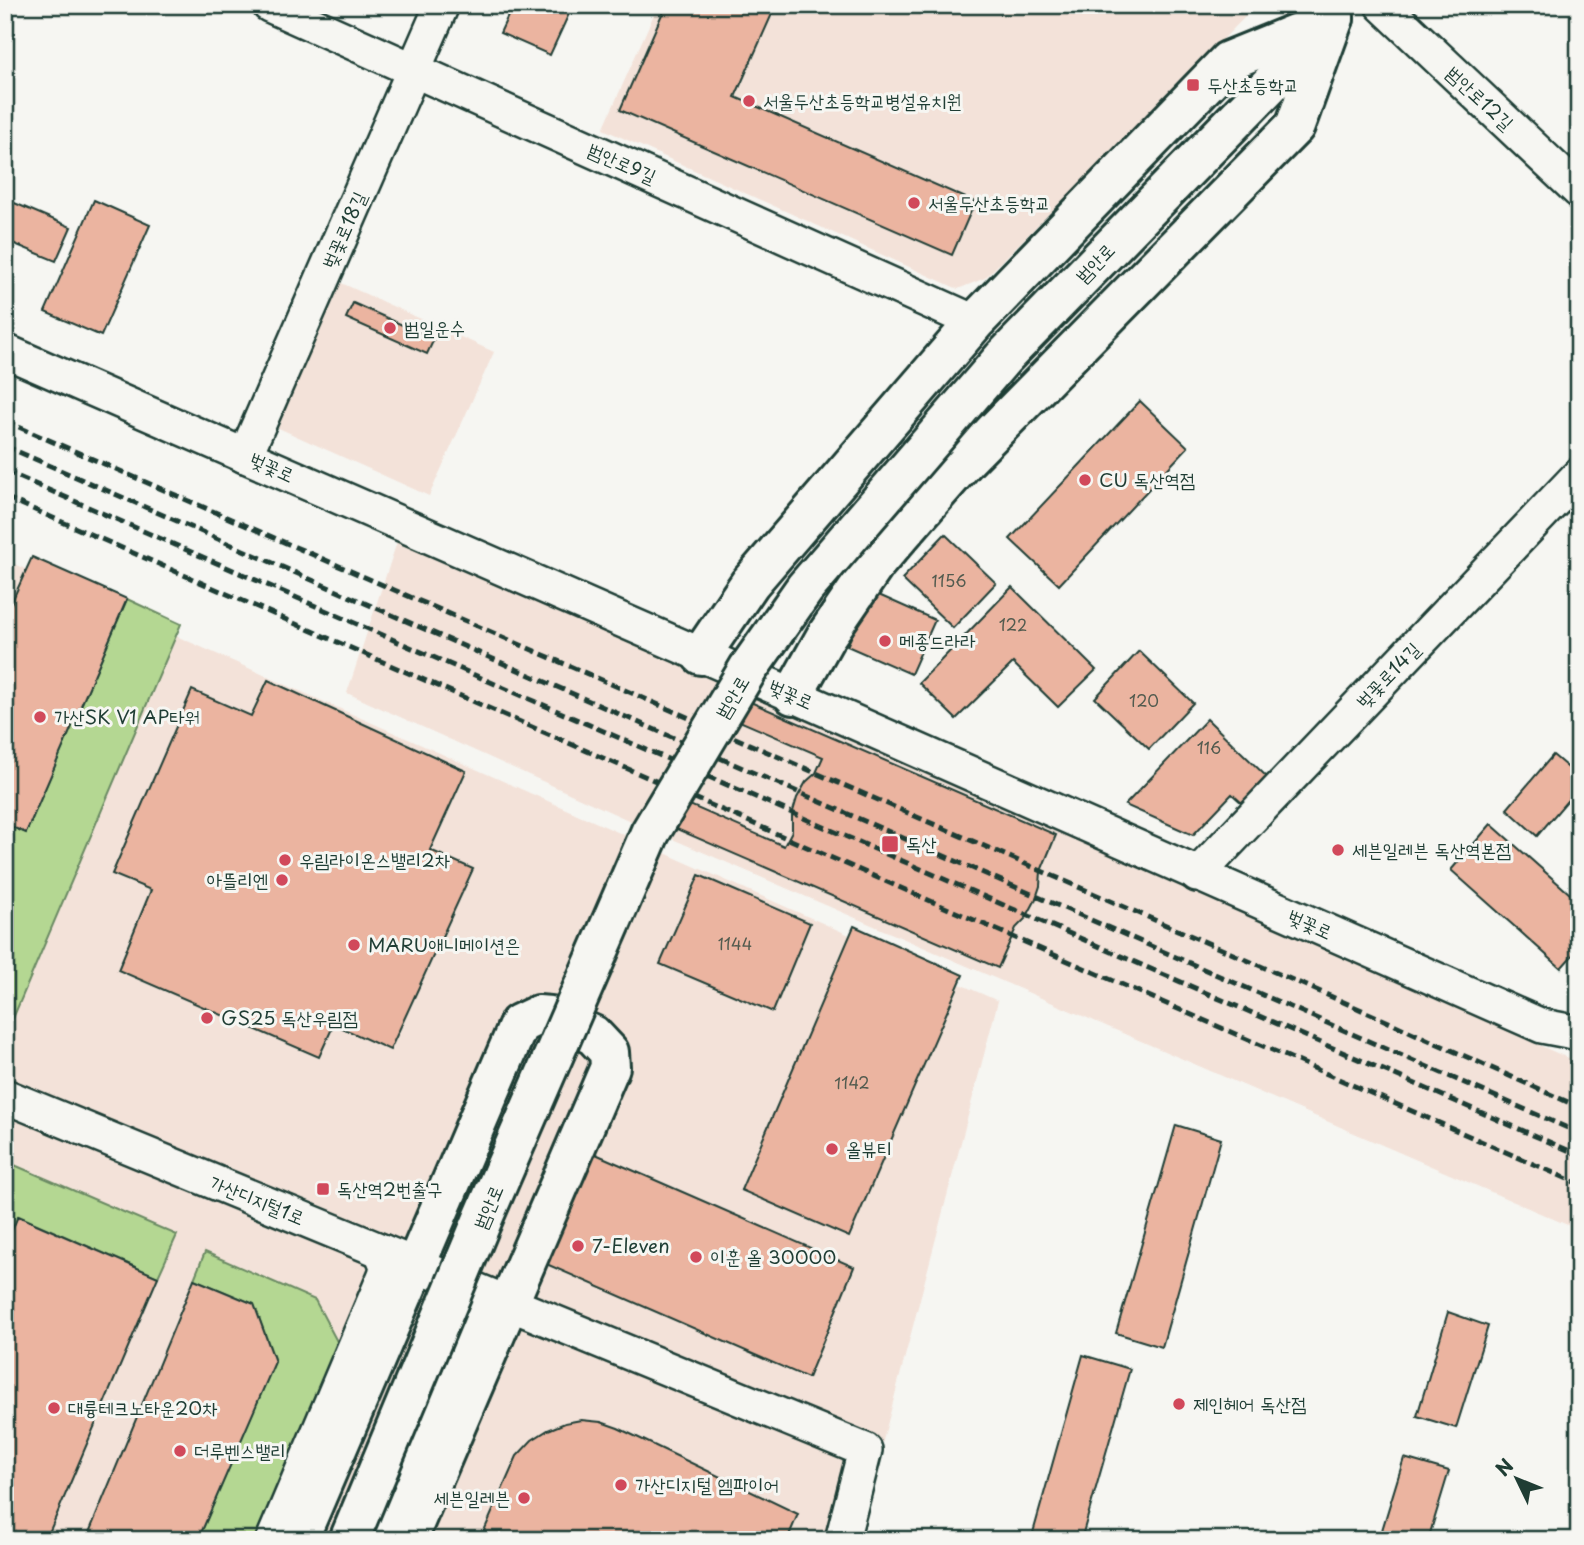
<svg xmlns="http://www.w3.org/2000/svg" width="1584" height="1545" font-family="'Playpen Sans','Poor Story',sans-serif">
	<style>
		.built { fill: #f3e2d9 }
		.green { fill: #b4d792; stroke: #6a8a63; stroke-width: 2 }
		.building { fill: #ebb4a0; stroke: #1f3d34; stroke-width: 2 }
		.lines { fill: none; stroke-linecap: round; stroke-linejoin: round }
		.minor-casing { stroke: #1f3d34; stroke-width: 38 }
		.major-casing { stroke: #1f3d34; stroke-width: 44 }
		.minor { stroke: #f6f6f2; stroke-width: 33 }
		.major { stroke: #f6f6f2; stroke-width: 38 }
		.rail { stroke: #1f3d34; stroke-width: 5; stroke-dasharray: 10 5; stroke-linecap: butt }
		.major-bridge-casing { stroke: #1f3d34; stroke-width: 44; stroke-linecap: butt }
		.major-bridge { stroke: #f6f6f2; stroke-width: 38 }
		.poi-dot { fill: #d1495b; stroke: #f6f6f2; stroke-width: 2.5 }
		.labels { text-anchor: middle; stroke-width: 6; stroke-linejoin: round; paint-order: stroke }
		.number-label { font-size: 16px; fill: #525b4f }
		.poi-label { font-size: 19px; fill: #1f3d34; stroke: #f6f6f2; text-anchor: start }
		.street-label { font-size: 19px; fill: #1f3d34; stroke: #f6f6f2 }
	</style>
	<rect width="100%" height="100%" fill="#f6f6f2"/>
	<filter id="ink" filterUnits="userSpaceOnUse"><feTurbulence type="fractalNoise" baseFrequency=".0143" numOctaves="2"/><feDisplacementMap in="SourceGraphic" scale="14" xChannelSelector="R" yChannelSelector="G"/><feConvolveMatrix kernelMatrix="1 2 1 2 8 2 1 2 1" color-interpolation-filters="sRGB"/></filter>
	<g filter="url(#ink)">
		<!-- built -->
		<g class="built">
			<polygon points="658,5 1257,5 985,278 958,289 603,129"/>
			<polygon points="339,282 494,352 429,496 274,426"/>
			<polygon points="397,542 820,722 1579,1063 1579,1230 626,819 347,693"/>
			<polygon points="5,560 998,1001 857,1540 5,1540"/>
		</g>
		<!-- green -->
		<g class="green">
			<polygon points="127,599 181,624 5,1037 5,824 26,833"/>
			<polygon points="5,1161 177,1235 158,1277 19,1216 5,1246"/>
			<polygon points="205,1252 315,1300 341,1349 258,1540 198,1540 275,1361 254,1304 194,1279"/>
		</g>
		<!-- building -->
		<g class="building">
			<polygon points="513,5 573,5 550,55 500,33"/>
			<polygon points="666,5 776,5 735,97 975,202 952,255 620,110"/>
			<polygon points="5,199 71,227 56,261 5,240"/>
			<polygon points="94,200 150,225 101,336 45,312"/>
			<polygon points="353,303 434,339 427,354 346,318"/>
			<polygon points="1140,401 1188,447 1059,585 1010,539"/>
			<polygon points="945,534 996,583 953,628 902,579"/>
			<polygon points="32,557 127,599 26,833 5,824 5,609 8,610"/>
			<polygon points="1012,587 1096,670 1058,707 1013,663 956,719 919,683"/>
			<polygon points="872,592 935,620 911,674 847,646"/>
			<polygon points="1139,651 1193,703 1149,749 1095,698"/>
			<polygon points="268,680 466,771 430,850 473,869 390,1050 334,1024 319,1057 118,970 151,890 112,874 192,690 251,716"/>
			<polygon points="716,687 1056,835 1041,871 1040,886 1035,901 1026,918 1016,928 998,968 642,814 653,789 784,846 792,831 792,815 797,798 806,782 816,773 823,757 707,707"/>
			<polygon points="1207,719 1268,778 1243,804 1232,794 1193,835 1125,805"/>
			<polygon points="1553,755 1579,777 1579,787 1537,836 1507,809"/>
			<polygon points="1491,824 1579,902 1579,948 1561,968 1451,870"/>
			<polygon points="699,875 810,923 773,1012 660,964"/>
			<polygon points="854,926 963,975 849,1237 741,1190"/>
			<polygon points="1176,1125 1221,1139 1162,1347 1116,1333"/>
			<polygon points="591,1152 854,1267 808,1378 544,1263"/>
			<polygon points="18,1216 158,1277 46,1540 5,1540 5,1246"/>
			<polygon points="194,1279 254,1304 275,1362 198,1540 86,1540"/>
			<polygon points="1448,1312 1488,1326 1456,1428 1417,1416"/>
			<polygon points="1083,1355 1130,1369 1081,1540 1031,1540"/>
			<polygon points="581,1420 601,1422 618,1428 798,1514 787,1540 480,1540 517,1456 532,1440 548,1430 565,1423"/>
			<polygon points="1404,1458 1449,1471 1428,1540 1379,1540"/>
		</g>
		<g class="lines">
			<!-- minor casing -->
			<g class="minor-casing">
				<g id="minor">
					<polyline points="269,5 975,322"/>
					<polyline points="1382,5 1579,191"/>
					<polyline points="5,351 793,695 1542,1026 1579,1033"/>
					<polyline points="245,456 442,5"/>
					<polyline points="1197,875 1579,475"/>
					<polyline points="5,1096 865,1450 842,1540"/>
					<polyline points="273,1540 385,1275 387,1266 381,1251"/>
					<polyline points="378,1540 471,1321 475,1305 470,1287"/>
				</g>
			</g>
			<!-- major casing -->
			<g class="major-casing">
				<g id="major">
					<polyline points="1003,358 1324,29"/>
					<polyline points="701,655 750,583 975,322 1228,61 1334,18"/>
					<polyline points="793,695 826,636 876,563 966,460 1295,126 1334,18"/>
					<polyline points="298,1540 519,1024 538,1015 550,1016 593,1035 609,1052 610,1067 407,1540"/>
				</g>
			</g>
			<!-- minor -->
			<use href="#minor" class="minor"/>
			<!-- major -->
			<use href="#major" class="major"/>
			<!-- rail -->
			<g class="rail">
				<polyline points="5,421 1355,1007 1579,1107"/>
				<polyline points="5,446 1579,1133"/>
				<polyline points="5,471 1579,1155"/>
				<polyline points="5,497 1579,1184"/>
			</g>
			<!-- major-bridge casing -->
			<g class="major-bridge-casing">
				<polyline id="major-bridge" points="349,1540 484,1216 650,833 748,669 805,588 1003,358"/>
			</g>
			<!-- major-bridge -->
			<use href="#major-bridge" class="major-bridge"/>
		</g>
	</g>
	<!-- markers -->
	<g class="poi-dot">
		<rect x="1186" y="78" width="14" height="14" rx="3.5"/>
		<circle cx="749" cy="101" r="7"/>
		<circle cx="914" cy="203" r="7"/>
		<circle cx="390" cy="328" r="7"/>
		<circle cx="1085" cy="480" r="7"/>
		<circle cx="885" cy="641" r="7"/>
		<circle cx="40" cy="717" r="7"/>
		<rect x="881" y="835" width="18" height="18" rx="3.5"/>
		<circle cx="1338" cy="850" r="7"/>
		<circle cx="285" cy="860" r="7"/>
		<circle cx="282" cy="880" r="7"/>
		<circle cx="354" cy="945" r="7"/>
		<circle cx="207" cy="1018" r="7"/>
		<circle cx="832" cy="1149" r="7"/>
		<rect x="316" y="1182" width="14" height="14" rx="3.5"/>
		<circle cx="578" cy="1246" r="7"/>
		<circle cx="696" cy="1257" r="7"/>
		<circle cx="1179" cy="1404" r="7"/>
		<circle cx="54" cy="1408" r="7"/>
		<circle cx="180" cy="1451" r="7"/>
		<circle cx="621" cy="1485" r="7"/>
		<circle cx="524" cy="1498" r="7"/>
	</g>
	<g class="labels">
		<!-- number labels -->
		<g class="number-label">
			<text x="949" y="587">1156</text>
			<text x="1013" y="631">122</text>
			<text x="1144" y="707">120</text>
			<text x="1209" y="754">116</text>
			<text x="735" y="950">1144</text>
			<text x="852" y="1089">1142</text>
		</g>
		<!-- poi labels -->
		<g class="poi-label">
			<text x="1207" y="92">두산초등학교</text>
			<text x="763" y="108">서울두산초등학교병설유치원</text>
			<text x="928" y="210">서울두산초등학교</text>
			<text x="404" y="335">범일운수</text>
			<text x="1099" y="487">CU 독산역점</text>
			<text x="899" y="648">메종드라라</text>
			<text x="54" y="724">가산SK V1 AP타워</text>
			<text x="906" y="851">독산</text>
			<text x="1352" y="857">세븐일레븐 독산역본점</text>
			<text x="299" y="867">우림라이온스밸리2차</text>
			<text x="268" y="887" text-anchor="end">아뜰리엔</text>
			<text x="368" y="952">MARU애니메이션은</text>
			<text x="221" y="1025">GS25 독산우림점</text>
			<text x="846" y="1156">올뷰티</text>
			<text x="337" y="1196">독산역2번출구</text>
			<text x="592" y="1253">7-Eleven</text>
			<text x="710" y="1264">이훈 올 30000</text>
			<text x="1193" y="1411">제인헤어 독산점</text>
			<text x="68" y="1415">대륭테크노타운20차</text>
			<text x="194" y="1458">더루벤스밸리</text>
			<text x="635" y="1492">가산디지털 엠파이어</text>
			<text x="510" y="1505" text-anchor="end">세븐일레븐</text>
		</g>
		<!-- street labels -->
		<g class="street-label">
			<text transform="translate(1480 98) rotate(43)" y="7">범안로12길</text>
			<text transform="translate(622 163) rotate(24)" y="7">범안로9길</text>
			<text transform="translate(344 230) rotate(-66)" y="7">벚꽃로18길</text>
			<text transform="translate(1095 263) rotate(-46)" y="7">범안로</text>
			<text transform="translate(272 467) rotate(24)" y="7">벚꽃로</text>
			<text transform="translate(1388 675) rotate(-46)" y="7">벚꽃로14길</text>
			<text transform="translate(791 694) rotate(24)" y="7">벚꽃로</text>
			<text transform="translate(732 697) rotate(-59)" y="7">범안로</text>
			<text transform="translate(1310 924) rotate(24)" y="7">벚꽃로</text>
			<text transform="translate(257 1200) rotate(22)" y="7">가산디지털1로</text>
			<text transform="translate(488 1207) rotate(-67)" y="7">범안로</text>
		</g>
	</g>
	<!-- margin -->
	<rect width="1584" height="1545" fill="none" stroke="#f6f6f2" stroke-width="28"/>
	<rect x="14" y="14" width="1556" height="1517" fill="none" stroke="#1f3d34" stroke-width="2.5" filter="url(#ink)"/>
	<!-- north arrow -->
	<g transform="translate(1517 1479) rotate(313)" stroke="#f6f6f2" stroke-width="5" paint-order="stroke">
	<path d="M0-5L12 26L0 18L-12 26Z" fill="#1f3d34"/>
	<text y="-10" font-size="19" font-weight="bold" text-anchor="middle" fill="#1f3d34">N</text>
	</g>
</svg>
